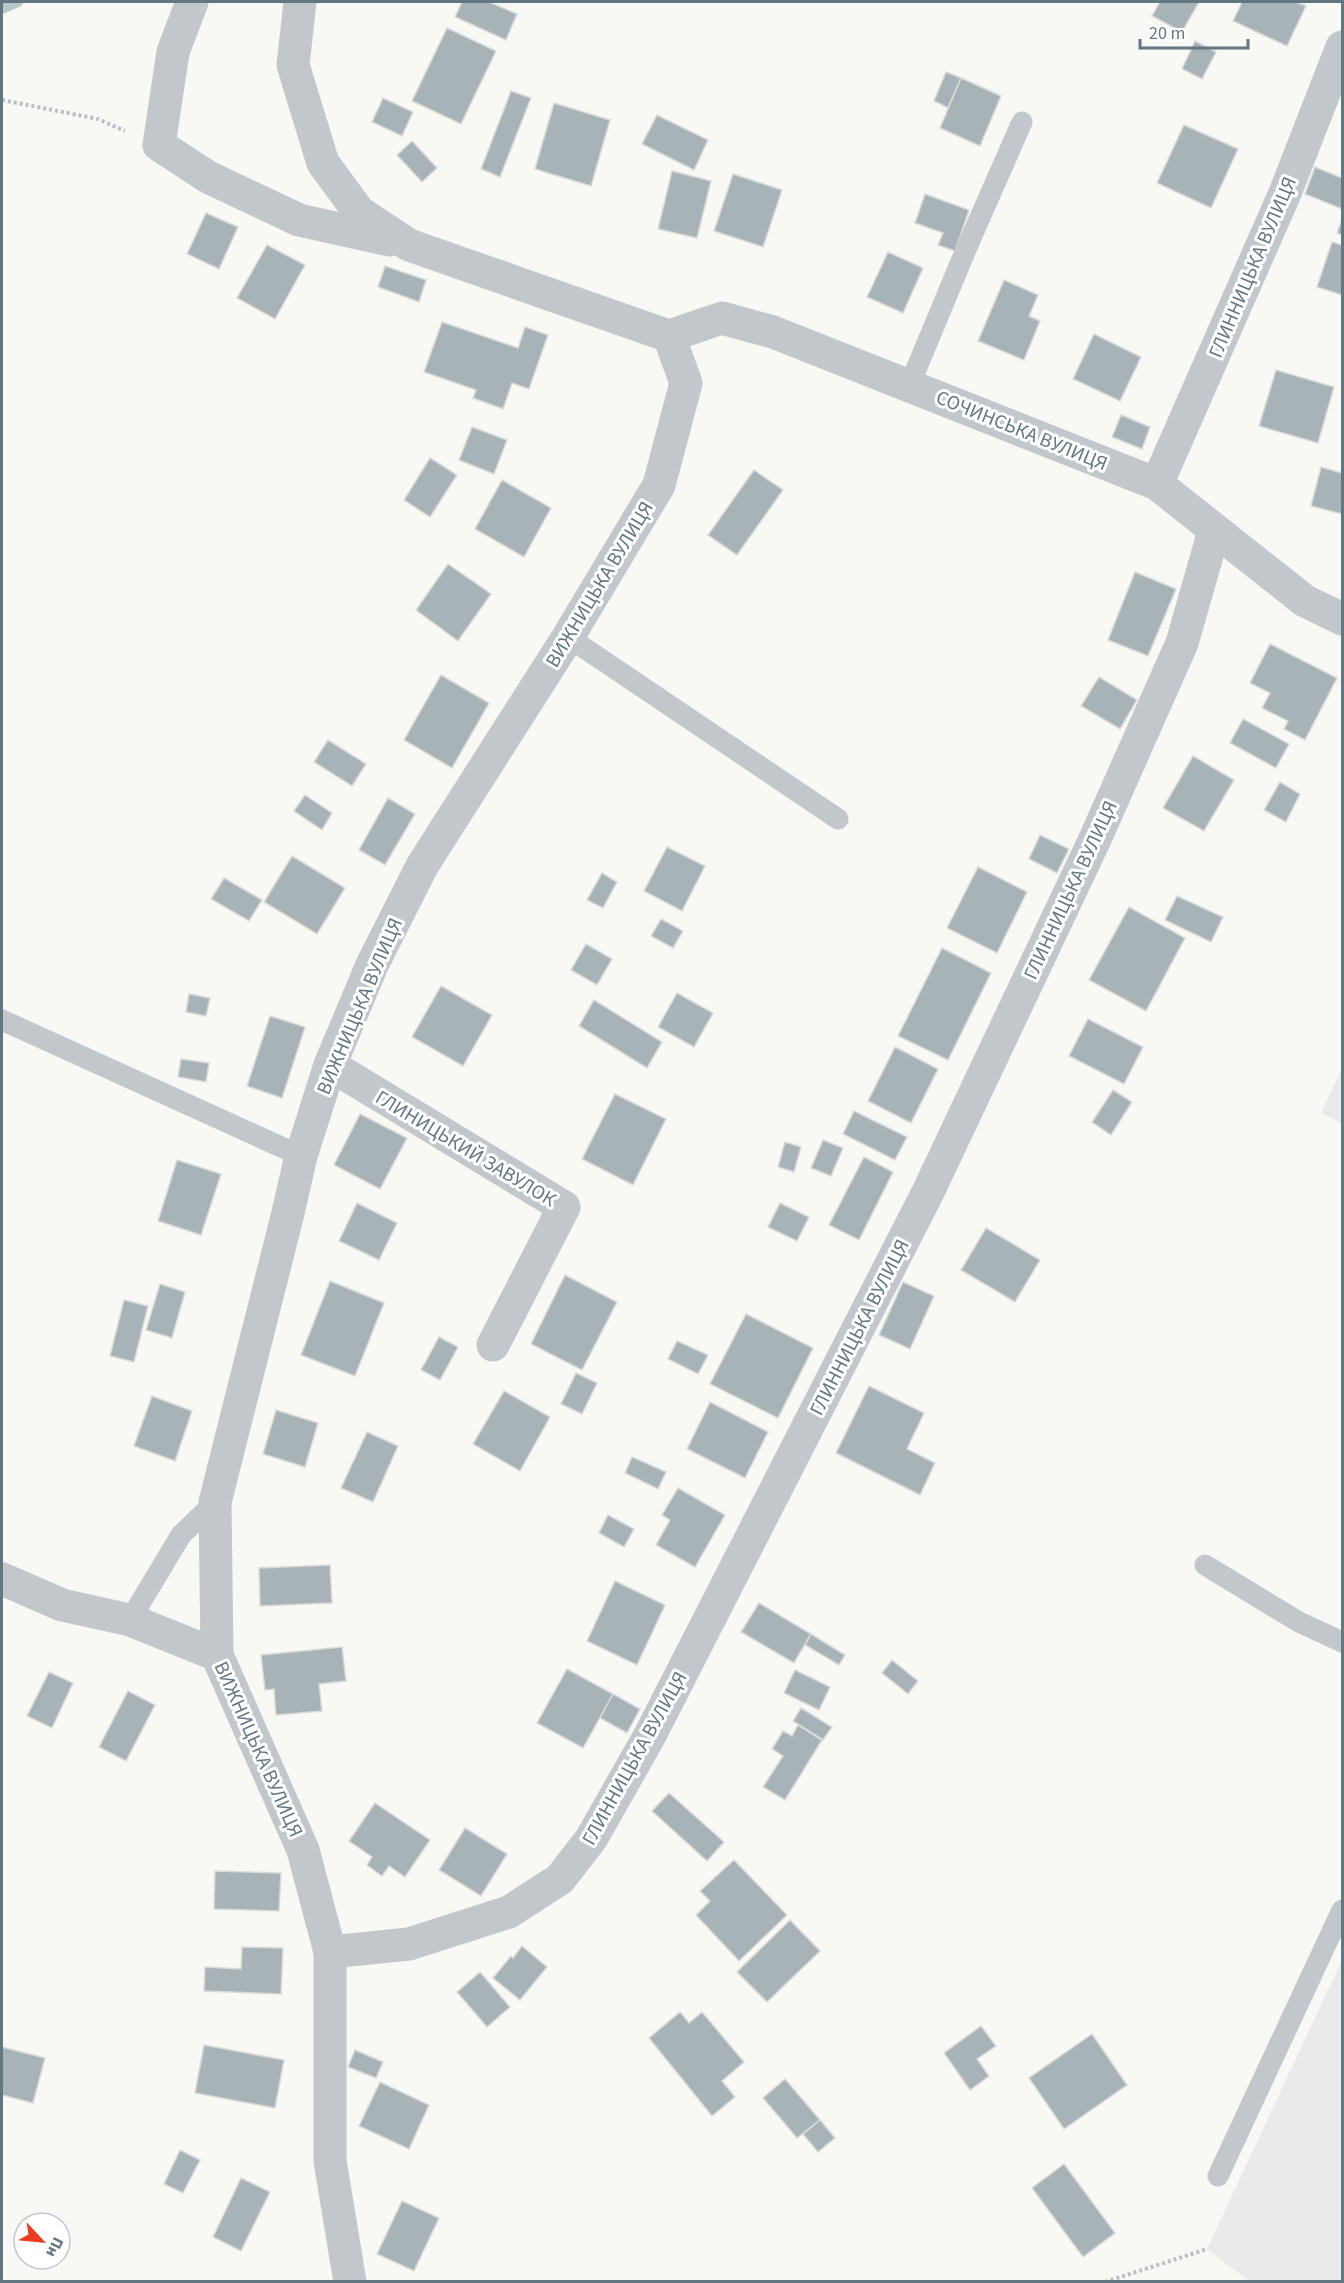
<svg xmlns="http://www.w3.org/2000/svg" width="1344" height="2283" font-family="'Source Sans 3',sans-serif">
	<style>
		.built { fill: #e9eae9 }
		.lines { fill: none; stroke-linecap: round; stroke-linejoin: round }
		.stream { stroke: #b8c7ca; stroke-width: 10 }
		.building { fill: #a8b3b8; stroke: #dadad8; stroke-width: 1.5 }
		.path { stroke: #bbbfc1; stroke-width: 4; stroke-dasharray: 3 3; stroke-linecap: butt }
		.service { stroke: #c1c7ca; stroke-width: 21 }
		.minor { stroke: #c1c7ca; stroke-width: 33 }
		.labels { text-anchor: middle; stroke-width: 6; stroke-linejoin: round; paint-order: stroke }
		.street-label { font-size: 20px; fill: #627782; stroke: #fff }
	</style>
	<rect width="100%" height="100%" fill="#f8f8f5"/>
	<!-- built -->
	<g class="built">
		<polygon points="1342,1069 1342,1123 1321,1113"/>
		<polygon points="1342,1960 1342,2281 1249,2281 1207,2249"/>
	</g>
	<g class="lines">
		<!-- stream -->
		<polyline class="stream" points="2,9 18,2"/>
	</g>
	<!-- building -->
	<g class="building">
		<polygon points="462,2 489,2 517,14 506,40 455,17"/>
		<polygon points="1160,2 1199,2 1182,32 1152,16"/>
		<polygon points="1242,2 1296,2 1306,6 1287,46 1233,21"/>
		<polygon points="447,28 496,51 461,124 412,101"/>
		<polygon points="1195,41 1216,52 1202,79 1182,69"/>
		<polygon points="946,72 961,78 948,108 934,101"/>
		<polygon points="961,78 1001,96 980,146 940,128"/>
		<polygon points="511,91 531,98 500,177 481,169"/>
		<polygon points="383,98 413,112 402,136 372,122"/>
		<polygon points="554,103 610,120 591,186 535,169"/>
		<polygon points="657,115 708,140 694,170 642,144"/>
		<polygon points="1184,125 1238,149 1211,208 1157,183"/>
		<polygon points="412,141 437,168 422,182 397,155"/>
		<polygon points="1315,167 1342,178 1342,209 1305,194"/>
		<polygon points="672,171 711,181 697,238 658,229"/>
		<polygon points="733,174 782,190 763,247 714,231"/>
		<polygon points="925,194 969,210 955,251 938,245 943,233 915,223"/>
		<polygon points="206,213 238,227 219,269 187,254"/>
		<polygon points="1342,219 1342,235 1337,233"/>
		<polygon points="1332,242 1342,245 1342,295 1317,287"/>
		<polygon points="267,245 305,265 275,319 237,298"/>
		<polygon points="888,252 923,268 903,313 867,297"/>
		<polygon points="385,266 426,280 419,302 378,287"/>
		<polygon points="1004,280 1038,295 1029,316 1040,321 1024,360 978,341"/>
		<polygon points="442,322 518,348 525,327 548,335 529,389 512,383 503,409 473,398 476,390 424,372"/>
		<polygon points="1094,334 1141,357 1120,401 1073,379"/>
		<polygon points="1276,370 1334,387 1318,443 1259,426"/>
		<polygon points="1121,415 1150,427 1142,449 1112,437"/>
		<polygon points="472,427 507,440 494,474 459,460"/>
		<polygon points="430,458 457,475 430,517 404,500"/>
		<polygon points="1321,467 1342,473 1342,514 1311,506"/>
		<polygon points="754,470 783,490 737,555 708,535"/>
		<polygon points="502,480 551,508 524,557 475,529"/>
		<polygon points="448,564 491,594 458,641 416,610"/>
		<polygon points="1135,572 1176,589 1148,656 1108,640"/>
		<polygon points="1270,644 1337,678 1305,740 1284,729 1288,721 1262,708 1270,693 1250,683"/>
		<polygon points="441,675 489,703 452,768 404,740"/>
		<polygon points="1099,677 1137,700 1120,729 1081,706"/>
		<polygon points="1243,719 1289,744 1276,768 1230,743"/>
		<polygon points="328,740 366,764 352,786 314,762"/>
		<polygon points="1193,756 1234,780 1204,831 1163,808"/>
		<polygon points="1280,782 1300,794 1286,822 1264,810"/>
		<polygon points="305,795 332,813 322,830 294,811"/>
		<polygon points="388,798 415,814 385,865 359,850"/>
		<polygon points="1040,835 1069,849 1057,873 1029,859"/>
		<polygon points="667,847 705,866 682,911 644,891"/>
		<polygon points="292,856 345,888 317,934 264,902"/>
		<polygon points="978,867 1027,892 997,953 947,928"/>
		<polygon points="602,873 617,882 603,908 587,900"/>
		<polygon points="224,878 262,900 249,921 211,899"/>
		<polygon points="1177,896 1223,917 1211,942 1165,920"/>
		<polygon points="1129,907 1185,938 1146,1011 1089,980"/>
		<polygon points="661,919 683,931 673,948 651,936"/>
		<polygon points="586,944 612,959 597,985 571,970"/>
		<polygon points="942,948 991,973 948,1060 898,1036"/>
		<polygon points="441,986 492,1015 463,1066 412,1037"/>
		<polygon points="677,993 713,1013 694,1047 658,1027"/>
		<polygon points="189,994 210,998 206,1016 186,1012"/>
		<polygon points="594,1000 662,1042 647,1068 579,1026"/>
		<polygon points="270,1016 305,1027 282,1098 247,1086"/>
		<polygon points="1088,1019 1143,1047 1124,1084 1069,1056"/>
		<polygon points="895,1047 938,1069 911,1123 868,1101"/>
		<polygon points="181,1059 209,1063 206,1082 178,1077"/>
		<polygon points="1113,1090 1132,1102 1111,1135 1092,1122"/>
		<polygon points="615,1094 666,1119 633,1185 582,1159"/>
		<polygon points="854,1111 907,1137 895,1160 843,1134"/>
		<polygon points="360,1114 407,1138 380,1189 334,1165"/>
		<polygon points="823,1140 843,1148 831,1176 811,1168"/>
		<polygon points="785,1142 801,1147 794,1172 778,1167"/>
		<polygon points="864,1157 893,1172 859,1240 829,1225"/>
		<polygon points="177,1160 221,1174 201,1235 158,1221"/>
		<polygon points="357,1203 397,1223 379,1260 339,1241"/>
		<polygon points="780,1203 809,1217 797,1241 768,1227"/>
		<polygon points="986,1228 1040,1260 1015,1302 961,1270"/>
		<polygon points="565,1275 617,1302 582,1370 531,1344"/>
		<polygon points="330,1281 384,1303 355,1376 301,1355"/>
		<polygon points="903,1282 934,1296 910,1349 879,1335"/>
		<polygon points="160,1284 185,1292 172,1338 146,1330"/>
		<polygon points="124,1300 148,1306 134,1362 110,1356"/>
		<polygon points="746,1314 813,1348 778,1418 710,1384"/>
		<polygon points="439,1337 458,1347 440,1380 421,1370"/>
		<polygon points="677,1341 708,1355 698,1374 668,1359"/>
		<polygon points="576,1373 597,1383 582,1414 561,1404"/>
		<polygon points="869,1386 924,1413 907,1449 935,1463 920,1495 836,1453"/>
		<polygon points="504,1391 550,1417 520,1471 473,1444"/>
		<polygon points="152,1396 192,1411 175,1461 134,1446"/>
		<polygon points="710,1402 768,1432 745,1478 687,1449"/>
		<polygon points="276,1410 318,1423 305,1467 263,1454"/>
		<polygon points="367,1432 398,1446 373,1502 341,1488"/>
		<polygon points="632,1457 666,1472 658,1489 625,1473"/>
		<polygon points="678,1488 725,1515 695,1567 656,1545 670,1520 662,1515"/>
		<polygon points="608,1515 634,1529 624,1547 599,1533"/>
		<polygon points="330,1565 332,1603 260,1606 259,1568"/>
		<polygon points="615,1581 665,1605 637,1665 587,1641"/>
		<polygon points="759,1603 811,1634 794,1663 741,1632"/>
		<polygon points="811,1634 845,1655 839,1665 805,1645"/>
		<polygon points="342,1647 346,1681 319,1684 322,1711 276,1715 274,1689 265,1690 261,1655"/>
		<polygon points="892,1660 918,1681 908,1694 882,1673"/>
		<polygon points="567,1669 613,1694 583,1748 537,1723"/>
		<polygon points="795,1670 830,1687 819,1710 784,1693"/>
		<polygon points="49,1672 73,1683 52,1728 27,1716"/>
		<polygon points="128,1691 155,1705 126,1761 99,1747"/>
		<polygon points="613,1694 640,1709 627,1733 600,1718"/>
		<polygon points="801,1708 832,1727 823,1740 793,1721"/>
		<polygon points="798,1725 822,1740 785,1800 763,1787 783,1756 772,1749 783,1731 792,1736"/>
		<polygon points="669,1793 724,1842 707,1861 652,1811"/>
		<polygon points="375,1803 430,1840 405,1877 389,1866 382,1876 367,1865 372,1857 349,1841"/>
		<polygon points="465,1828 507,1854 481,1896 439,1870"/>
		<polygon points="734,1860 787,1915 739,1961 696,1915 710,1901 700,1891"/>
		<polygon points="215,1871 281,1873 279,1911 214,1909"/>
		<polygon points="790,1920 820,1951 767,2002 737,1972"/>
		<polygon points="522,1946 547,1967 520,2000 493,1978 511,1956 513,1958"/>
		<polygon points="242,1947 283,1948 281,1994 204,1991 205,1967 241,1969"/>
		<polygon points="480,1972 510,2007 487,2027 457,1992"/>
		<polygon points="680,2012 689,2023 702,2012 744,2062 722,2081 735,2097 712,2116 649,2038"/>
		<polygon points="981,2026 996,2046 977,2059 989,2076 970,2090 944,2053"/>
		<polygon points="1092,2034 1127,2085 1064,2129 1029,2078"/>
		<polygon points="204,2045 284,2060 275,2108 195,2093"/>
		<polygon points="2,2047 45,2058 33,2103 2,2095"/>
		<polygon points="355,2050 383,2062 376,2078 348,2067"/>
		<polygon points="785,2079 820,2120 797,2138 763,2098"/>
		<polygon points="380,2082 429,2105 409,2149 359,2126"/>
		<polygon points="820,2120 835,2138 818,2152 803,2134"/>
		<polygon points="180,2150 200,2160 183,2193 164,2184"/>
		<polygon points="1064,2164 1115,2233 1083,2257 1032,2188"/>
		<polygon points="241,2178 270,2192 241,2251 213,2237"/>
		<polygon points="402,2201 439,2218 414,2271 377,2254"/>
	</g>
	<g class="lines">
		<!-- path -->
		<g class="path">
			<polyline points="2,100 98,119 125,131"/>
			<polyline points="1105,2282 1207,2249"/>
		</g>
		<!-- service -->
		<g class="service">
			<polyline points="910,384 967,247 1022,122"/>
			<polyline points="568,637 838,819"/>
			<polyline points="2,1020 301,1156"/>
			<polyline points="1205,1565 1299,1622 1342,1642"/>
			<polyline points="130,1620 181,1535 215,1502"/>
			<polyline points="1218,2176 1342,1910"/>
		</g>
		<!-- minor -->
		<g class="minor">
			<polyline points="192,2 173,52 159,145 208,177 299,220 389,240"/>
			<polyline points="300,2 293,65 323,163 359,212 409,245 669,336 686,383 659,485 568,637 422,866 372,965 330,1065 301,1156 287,1217 215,1502 217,1655 303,1850 330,1952 330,2161 350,2282"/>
			<polyline points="669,336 722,318 773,332 1157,484 1305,601 1342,619"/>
			<polyline points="1157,484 1285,193 1342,47"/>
			<polyline points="330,1065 564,1207 493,1345"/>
			<polyline points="2,1579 62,1605 130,1620 217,1655"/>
			<polyline points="330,1952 409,1944 509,1912 560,1879 591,1839 649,1737 928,1192 1095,839 1182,643 1214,531"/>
		</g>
	</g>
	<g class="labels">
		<!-- street labels -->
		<g class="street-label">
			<text transform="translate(1252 267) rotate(-67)" y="7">ГЛИННИЦЬКА ВУЛИЦЯ</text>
			<text transform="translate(1022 430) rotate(22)" y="7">СОЧИНСЬКА ВУЛИЦЯ</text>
			<text transform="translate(599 584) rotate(-59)" y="7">ВИЖНИЦЬКА ВУЛИЦЯ</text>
			<text transform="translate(1070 890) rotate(-65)" y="7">ГЛИННИЦЬКА ВУЛИЦЯ</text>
			<text transform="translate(359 1006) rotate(-67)" y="7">ВИЖНИЦЬКА ВУЛИЦЯ</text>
			<text transform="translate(466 1148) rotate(31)" y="7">ГЛИНИЦЬКИЙ ЗАВУЛОК</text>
			<text transform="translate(859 1327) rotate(-63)" y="7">ГЛИННИЦЬКА ВУЛИЦЯ</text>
			<text transform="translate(259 1749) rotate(66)" y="7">ВИЖНИЦЬКА ВУЛИЦЯ</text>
			<text transform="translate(634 1758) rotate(-61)" y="7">ГЛИННИЦЬКА ВУЛИЦЯ</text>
		</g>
	</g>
	<!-- border -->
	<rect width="1344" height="2283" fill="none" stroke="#627782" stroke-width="6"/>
	<!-- north arrow -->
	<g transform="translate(42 2241) rotate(116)"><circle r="28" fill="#ffffff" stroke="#c0c9cd" stroke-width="1.5"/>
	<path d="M0-4.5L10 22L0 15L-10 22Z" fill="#ed3b21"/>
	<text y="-9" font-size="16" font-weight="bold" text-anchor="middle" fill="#627782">Пн</text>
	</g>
	<!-- scale -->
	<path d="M1140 39v9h108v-9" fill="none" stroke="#627782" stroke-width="3"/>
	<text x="1149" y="39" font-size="18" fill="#627782" stroke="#ffffff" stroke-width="4.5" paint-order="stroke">20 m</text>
</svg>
